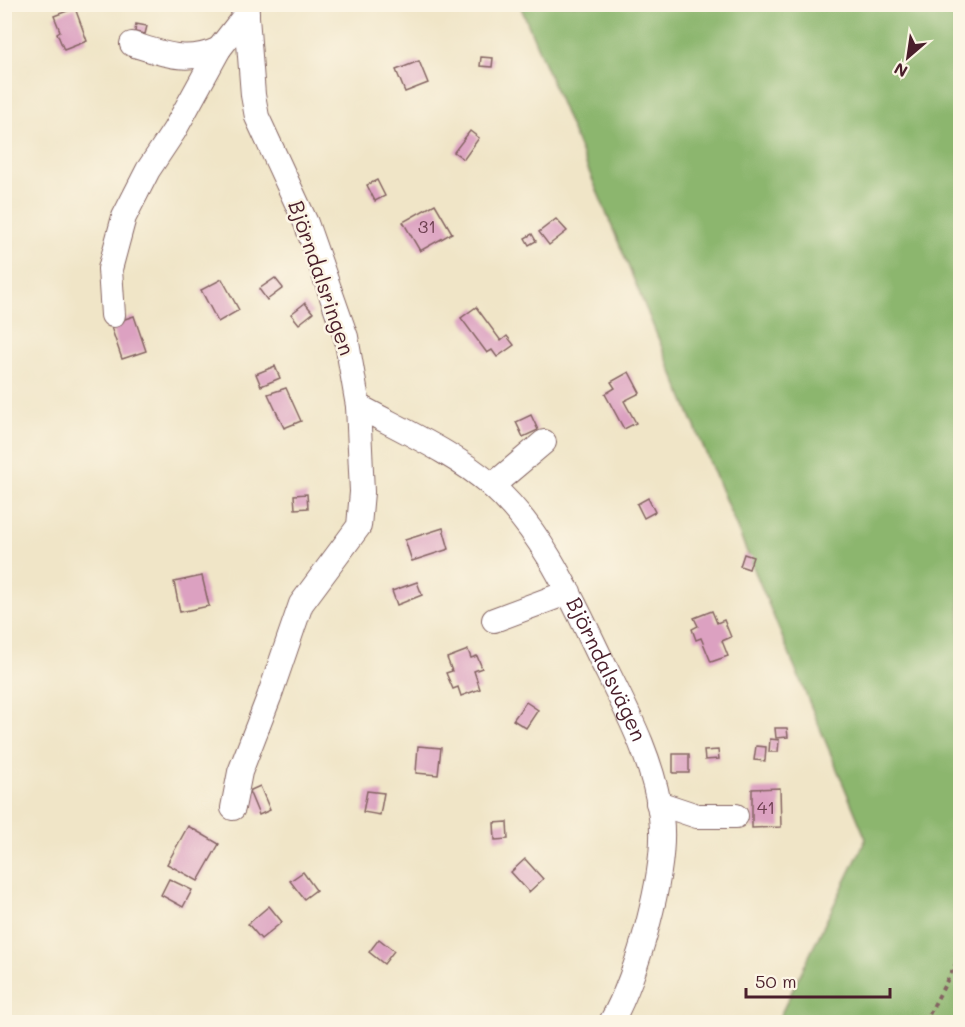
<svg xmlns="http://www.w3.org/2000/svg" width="965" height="1027" font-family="Mali,sans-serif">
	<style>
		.forest { fill: #8cb66e; stroke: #6b6a4c; stroke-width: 1.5 }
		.building { fill: #dca1c1 }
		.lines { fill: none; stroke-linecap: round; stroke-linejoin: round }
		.minor-casing { stroke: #846462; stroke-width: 26 }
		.path { stroke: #846462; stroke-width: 4; stroke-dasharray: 4.5 4.5; stroke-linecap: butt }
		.minor { stroke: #fff; stroke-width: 24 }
		.labels { text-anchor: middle; stroke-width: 5; stroke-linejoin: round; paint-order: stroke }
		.number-label { font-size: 18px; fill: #6e4050 }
		.street-label { font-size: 21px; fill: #4a1f2b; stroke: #fcf5e5 }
	</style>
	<rect width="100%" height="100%" fill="#fcf5e5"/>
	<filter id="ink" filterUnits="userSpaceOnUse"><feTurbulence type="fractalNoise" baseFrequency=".0167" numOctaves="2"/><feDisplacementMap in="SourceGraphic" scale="12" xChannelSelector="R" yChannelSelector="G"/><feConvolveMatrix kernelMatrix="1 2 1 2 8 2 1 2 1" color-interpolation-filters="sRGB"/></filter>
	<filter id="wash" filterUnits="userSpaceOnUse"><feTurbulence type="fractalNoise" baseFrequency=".008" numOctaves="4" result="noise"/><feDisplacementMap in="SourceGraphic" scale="24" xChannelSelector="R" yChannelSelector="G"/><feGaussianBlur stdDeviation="1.35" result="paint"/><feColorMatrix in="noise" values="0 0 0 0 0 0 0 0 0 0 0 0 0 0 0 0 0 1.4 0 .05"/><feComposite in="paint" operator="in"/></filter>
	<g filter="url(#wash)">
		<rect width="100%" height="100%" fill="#f0e5c7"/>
		<!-- forest -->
		<polygon class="forest" points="520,5 960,5 960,1022 777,1022 866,839"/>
		<g id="blocks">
			<!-- building -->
			<g class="building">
				<polygon points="75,8 87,41 64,50 57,33 60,31 54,16"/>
				<polygon points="136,24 147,26 145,34 135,32"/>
				<polygon points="481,57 493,58 492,67 480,66"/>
				<polygon points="419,61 428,83 405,92 396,70"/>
				<polygon points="470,131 479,138 464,159 454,152"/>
				<polygon points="377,180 385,196 375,201 367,185"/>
				<polygon points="435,204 452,233 420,251 403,222"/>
				<polygon points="556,219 567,231 549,245 539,232"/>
				<polygon points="532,234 536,241 529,245 525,238"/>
				<polygon points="275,278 283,288 267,300 259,289"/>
				<polygon points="222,279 239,310 218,322 201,290"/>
				<polygon points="305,303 313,313 299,324 291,314"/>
				<polygon points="476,307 501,341 507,336 514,345 497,357 492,350 487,353 461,318"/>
				<polygon points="134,316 146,351 122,359 110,324"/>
				<polygon points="275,366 280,378 261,386 256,374"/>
				<polygon points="629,372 640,393 624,401 636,423 624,429 605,394 615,388 611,382"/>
				<polygon points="286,388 301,421 284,428 268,394"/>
				<polygon points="531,415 538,430 523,437 516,422"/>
				<polygon points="307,494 308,508 295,509 294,495"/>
				<polygon points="648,498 655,512 644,518 637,504"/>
				<polygon points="443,528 449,549 412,561 405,540"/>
				<polygon points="744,554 753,557 749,569 740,566"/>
				<polygon points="202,576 209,606 180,612 174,582"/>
				<polygon points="417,582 422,595 397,605 392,591"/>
				<polygon points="712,611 717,623 724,620 731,637 722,641 728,656 711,662 701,638 696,640 692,629 698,626 694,618"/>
				<polygon points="468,650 471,658 477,656 482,668 474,671 480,689 461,696 458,687 453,689 446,673 452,671 447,658"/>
				<polygon points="526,702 538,710 526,728 513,720"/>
				<polygon points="775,728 787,728 788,737 776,738"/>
				<polygon points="770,739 779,740 778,752 769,752"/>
				<polygon points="418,746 441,748 438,775 416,773"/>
				<polygon points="756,746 766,747 765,761 754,760"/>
				<polygon points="718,750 719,759 705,760 704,751"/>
				<rect x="673" y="754" width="16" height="19"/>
				<polygon points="260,786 270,810 259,815 249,791"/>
				<polygon points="780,788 781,827 752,828 752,789"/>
				<polygon points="367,791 384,793 380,815 363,812"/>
				<polygon points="507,822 508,839 495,840 494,823"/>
				<polygon points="188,826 219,844 198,881 167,864"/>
				<polygon points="525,859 543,879 529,892 511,872"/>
				<polygon points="303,872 316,890 304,899 290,881"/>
				<polygon points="169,879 192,890 183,907 161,895"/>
				<polygon points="269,906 282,922 261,939 248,924"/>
				<polygon points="379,939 394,951 384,964 369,952"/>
			</g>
		</g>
	</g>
	<g filter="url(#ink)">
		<use href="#blocks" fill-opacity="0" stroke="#846462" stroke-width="1.5"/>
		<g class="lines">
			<!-- minor casing -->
			<g class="minor-casing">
				<g id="minor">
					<path d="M 132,44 C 164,54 187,64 219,49"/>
					<polyline points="113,315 110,269 124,217 148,170 174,131 219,49 247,13"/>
					<path id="s1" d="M 358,406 C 400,429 456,454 491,485 C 543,531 572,599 602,661 C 627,711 654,761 661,817 C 668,868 637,978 611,1022"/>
					<polyline points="492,486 544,442"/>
					<polyline points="494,620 569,592"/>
					<polyline points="658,803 697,816 736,816"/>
					<polyline points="233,808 240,772 269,697 301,604 359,526 362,492 358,406 346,337 306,223 257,117 253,95 246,4"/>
				</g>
			</g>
			<!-- path -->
			<polyline class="path" points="925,1022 960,956"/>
			<!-- minor -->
			<use href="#minor" class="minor"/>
		</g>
	</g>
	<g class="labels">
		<!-- number labels -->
		<g class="number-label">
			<text x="427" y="233">31</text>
			<text x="766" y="814">41</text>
		</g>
		<!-- street labels -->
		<g class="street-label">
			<text transform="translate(321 278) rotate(71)" y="7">Björndalsringen</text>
			<text dy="7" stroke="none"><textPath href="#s1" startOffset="374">Björndalsvägen</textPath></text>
		</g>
	</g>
	<!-- margin -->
	<rect width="965" height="1027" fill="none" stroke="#fcf5e5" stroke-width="24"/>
	<!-- north arrow -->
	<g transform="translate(908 57) rotate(209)" stroke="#fcf5e5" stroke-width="4.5" paint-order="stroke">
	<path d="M0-4.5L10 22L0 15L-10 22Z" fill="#4a1f2b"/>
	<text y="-9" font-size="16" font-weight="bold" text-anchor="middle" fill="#4a1f2b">N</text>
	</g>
	<!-- scale -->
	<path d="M746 988v9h144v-9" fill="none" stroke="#4a1f2b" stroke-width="3"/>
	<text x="755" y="988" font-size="18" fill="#4a1f2b" stroke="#fcf5e5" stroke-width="4.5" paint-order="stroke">50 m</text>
</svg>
